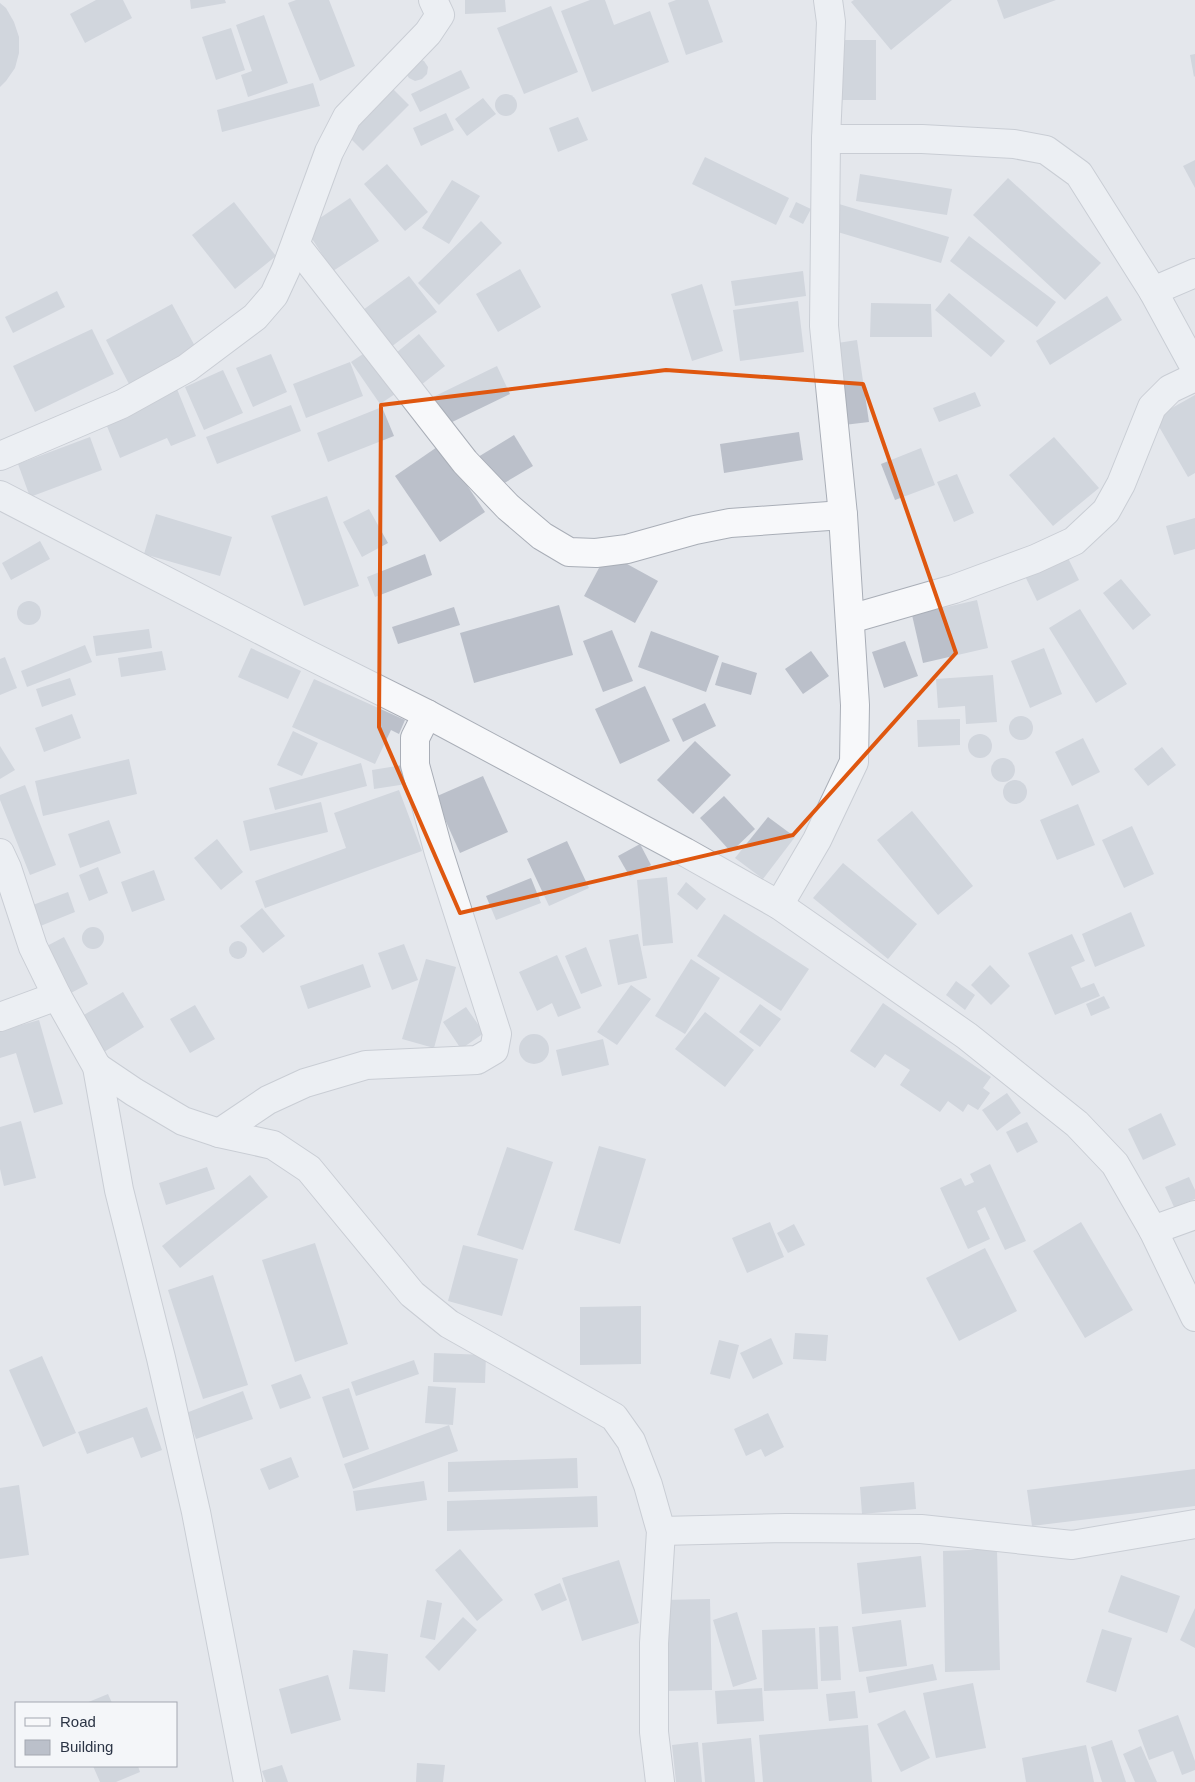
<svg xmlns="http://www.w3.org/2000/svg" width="1195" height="1782" font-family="Arial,sans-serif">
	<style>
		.building { fill: #bbc0ca }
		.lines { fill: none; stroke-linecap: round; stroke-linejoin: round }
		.minor-casing { stroke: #a9aeb7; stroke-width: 30 }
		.tertiary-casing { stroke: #a9aeb7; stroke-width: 30 }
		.minor { stroke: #f7f8fa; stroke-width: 28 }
		.tertiary { stroke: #f7f8fa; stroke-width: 28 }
		.marked { fill: none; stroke: #df570f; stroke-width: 4; stroke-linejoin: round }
	</style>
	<rect width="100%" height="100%" fill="#e4e7ec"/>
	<!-- building -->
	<g class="building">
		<polygon points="96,0 123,0 132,18 85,43 70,14"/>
		<polygon points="190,0 225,0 226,3 191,9"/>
		<polygon points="296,0 329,0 355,66 320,81 288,3"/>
		<polygon points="465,0 505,0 506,12 465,14"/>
		<polygon points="590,0 605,0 614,25 650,11 669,62 592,92 561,11"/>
		<polygon points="676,0 708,0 723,42 686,55 668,3"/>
		<polygon points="854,0 952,0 891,50 851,2"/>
		<polygon points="997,0 1056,0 1004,19"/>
		<polygon points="0,3 6,8 14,22 19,37 19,53 15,68 6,81 0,87"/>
		<polygon points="551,6 578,72 524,94 497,28"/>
		<polygon points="264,15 288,83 248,97 241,75 252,71 236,25"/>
		<polygon points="231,28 245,70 216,80 202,37"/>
		<polygon points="837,40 876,40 876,100 836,100"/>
		<polygon points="1195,54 1195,76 1194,77 1190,55"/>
		<polygon points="417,58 424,61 428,67 427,74 422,79 415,81 409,78 405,72"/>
		<polygon points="461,70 470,88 420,112 411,94"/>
		<polygon points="313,83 320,106 222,132 217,110"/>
		<polygon points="391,87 409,105 363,151 346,134"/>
		<circle cx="506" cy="105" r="11"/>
		<polygon points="483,98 496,114 467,136 455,119"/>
		<polygon points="446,113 454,130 421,146 413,128"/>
		<polygon points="578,117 588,140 558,152 549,128"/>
		<polygon points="705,157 789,198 776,225 692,184"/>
		<polygon points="1195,160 1195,188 1183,166"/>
		<polygon points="387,164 428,212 405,231 364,184"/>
		<polygon points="860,174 952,189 947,215 856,201"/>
		<polygon points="1008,178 1101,263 1065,300 973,215"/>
		<polygon points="452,180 480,196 449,244 422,228"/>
		<polygon points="350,198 379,241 333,271 305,228"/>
		<polygon points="234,202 276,256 235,289 192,235"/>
		<polygon points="796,202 811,209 803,224 789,217"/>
		<polygon points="839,204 949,237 941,263 831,230"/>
		<polygon points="481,221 502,243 439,305 418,283"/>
		<polygon points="969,236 1056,302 1037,327 950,261"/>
		<polygon points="520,269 541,307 498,332 476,294"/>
		<polygon points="803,271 806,296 735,306 731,281"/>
		<polygon points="409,276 437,312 391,347 363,310"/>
		<polygon points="702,284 723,351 692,361 671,294"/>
		<polygon points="57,291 65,307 13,333 5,317"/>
		<polygon points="949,293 1005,341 991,357 935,310"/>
		<polygon points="1107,296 1122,320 1050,365 1036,341"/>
		<polygon points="798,301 804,352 740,361 733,310"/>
		<polygon points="871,303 931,304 932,337 870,337"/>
		<polygon points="172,304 196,348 129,384 106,340"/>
		<polygon points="92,329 114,374 35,412 13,366"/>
		<polygon points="419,334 445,366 421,385 396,353"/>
		<polygon points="857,340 869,422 844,425 831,344"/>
		<polygon points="369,350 398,392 380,404 351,362"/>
		<polygon points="271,354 287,392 253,407 236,368"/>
		<polygon points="350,362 363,396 306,418 293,384"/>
		<polygon points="497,366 510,394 446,425 433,397"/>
		<polygon points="223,370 243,413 204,430 185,387"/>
		<polygon points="177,389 196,436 171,446 167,438 120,458 104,419"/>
		<polygon points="975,392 981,406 939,422 933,408"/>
		<polygon points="1195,395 1195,473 1188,477 1154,418"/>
		<polygon points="291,405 301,431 217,464 206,437"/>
		<polygon points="382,407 394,436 328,462 317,433"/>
		<polygon points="799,432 803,460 724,473 720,444"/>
		<polygon points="514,435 533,466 496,488 478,457"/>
		<polygon points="90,437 102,470 30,497 18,464"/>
		<polygon points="1054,437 1099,488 1053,526 1009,475"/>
		<polygon points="440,445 485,512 440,542 395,476"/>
		<polygon points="921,448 935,485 895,500 881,464"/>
		<polygon points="957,474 974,513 954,522 937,482"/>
		<polygon points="327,496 359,586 304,606 271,516"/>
		<polygon points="369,509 388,543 362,557 343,522"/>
		<polygon points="156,514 232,537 220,576 144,554"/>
		<polygon points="1195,518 1195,549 1174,555 1166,526"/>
		<polygon points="40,541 50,559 11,580 2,563"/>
		<polygon points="607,553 658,581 635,623 584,596"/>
		<polygon points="425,554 432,575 375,597 367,577"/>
		<polygon points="1067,556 1079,580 1037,601 1025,576"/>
		<polygon points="1121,579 1151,615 1133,630 1103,593"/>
		<polygon points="977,600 988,648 923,663 912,615"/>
		<circle cx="29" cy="613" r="12"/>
		<polygon points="559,605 573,655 474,683 460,633"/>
		<polygon points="454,607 460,625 398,644 392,627"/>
		<polygon points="1080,609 1127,684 1096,703 1049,628"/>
		<polygon points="149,629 152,648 96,656 93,636"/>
		<polygon points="612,630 633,681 603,692 583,641"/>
		<polygon points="651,631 719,656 706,692 638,667"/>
		<polygon points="905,641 918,676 884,688 872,652"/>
		<polygon points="85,645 92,662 27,687 21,671"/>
		<polygon points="251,648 301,671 288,699 238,677"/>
		<polygon points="1044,648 1062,694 1030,708 1011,661"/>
		<polygon points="162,651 166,670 121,677 118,658"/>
		<polygon points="811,651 829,676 803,694 785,669"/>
		<polygon points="5,657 17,688 0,695 0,659"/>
		<polygon points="722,662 757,673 751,695 715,685"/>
		<polygon points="993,675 997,722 966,724 965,706 938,708 936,679"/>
		<polygon points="70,678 76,695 42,707 36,689"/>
		<polygon points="314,679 405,720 399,734 391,730 375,764 292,727"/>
		<polygon points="645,686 670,741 620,764 595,709"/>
		<polygon points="705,703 716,726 683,742 672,719"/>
		<polygon points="72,714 81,738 44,752 35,728"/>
		<circle cx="1021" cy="728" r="12"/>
		<polygon points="960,719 960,745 918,747 917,720"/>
		<polygon points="293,731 318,743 302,776 277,765"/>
		<circle cx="980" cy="746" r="12"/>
		<polygon points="1083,738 1100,772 1072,786 1055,752"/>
		<polygon points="695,741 731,775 693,814 657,780"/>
		<polygon points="0,746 15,770 0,779"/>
		<polygon points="1162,747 1176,765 1148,786 1134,769"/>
		<circle cx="1003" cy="770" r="12"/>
		<polygon points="129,759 137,794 43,816 35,781"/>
		<polygon points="361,763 367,786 275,810 269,788"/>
		<polygon points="409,764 413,783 374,789 372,770"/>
		<polygon points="483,776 508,832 460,853 435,797"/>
		<circle cx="1015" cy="792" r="12"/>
		<polygon points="25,785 56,865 30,875 0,800 0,795"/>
		<polygon points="399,790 422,851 265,908 255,881 346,848 334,813"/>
		<polygon points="724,796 755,829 731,852 700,818"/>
		<polygon points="321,802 328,832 250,851 243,821"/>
		<polygon points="1078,804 1095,845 1057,860 1040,820"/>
		<polygon points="912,811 973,886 938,915 877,840"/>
		<polygon points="768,817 795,837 763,879 735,858"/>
		<polygon points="109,820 121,853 80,868 68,834"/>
		<polygon points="1132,826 1154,874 1124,888 1102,840"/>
		<polygon points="217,839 243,872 221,890 194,858"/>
		<polygon points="567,841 589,888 549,906 527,859"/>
		<polygon points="640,844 651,865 630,877 618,856"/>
		<polygon points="843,863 917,924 888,959 813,898"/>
		<polygon points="98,867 108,893 89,901 79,875"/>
		<polygon points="154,870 165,900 132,912 121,882"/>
		<polygon points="667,877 673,943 643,946 637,880"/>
		<polygon points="531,878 541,903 496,920 486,896"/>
		<polygon points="686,882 706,899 697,910 677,894"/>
		<polygon points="68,892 75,912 38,927 30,906"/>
		<polygon points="262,908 285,936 263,953 240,926"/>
		<polygon points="1131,912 1145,946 1095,967 1082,934"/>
		<polygon points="724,914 809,969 781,1011 697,956"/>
		<circle cx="93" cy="938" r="11"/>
		<polygon points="638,934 647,978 618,985 609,940"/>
		<polygon points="1072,934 1085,961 1071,967 1081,988 1094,983 1100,996 1055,1015 1028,953"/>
		<polygon points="64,937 88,984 69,994 43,948"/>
		<circle cx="238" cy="950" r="9"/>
		<polygon points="404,944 418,980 392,990 378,953"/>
		<polygon points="586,947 602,986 581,994 565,956"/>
		<polygon points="557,955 581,1008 558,1017 552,1003 537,1011 519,972"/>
		<polygon points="426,959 456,967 434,1048 402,1039"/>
		<polygon points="691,959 720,978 685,1034 655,1016"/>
		<polygon points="363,964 371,987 308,1009 300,986"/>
		<polygon points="990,965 1010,986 991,1005 971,985"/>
		<polygon points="956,981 975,995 965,1010 946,995"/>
		<polygon points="631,985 651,999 617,1045 597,1032"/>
		<polygon points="123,992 144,1027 104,1052 82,1016"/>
		<polygon points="1104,996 1110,1008 1091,1016 1086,1004"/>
		<polygon points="883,1003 991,1077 983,1088 990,1093 978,1110 968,1104 963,1112 948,1101 940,1112 900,1085 910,1070 885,1054 875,1068 850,1051"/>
		<polygon points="760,1004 781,1019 760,1047 739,1032"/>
		<polygon points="195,1005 215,1039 190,1053 170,1019"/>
		<polygon points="466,1007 484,1033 461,1049 443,1022"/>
		<polygon points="705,1012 754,1050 725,1087 675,1049"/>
		<polygon points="39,1020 63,1104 34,1113 16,1053 0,1058 0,1031"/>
		<circle cx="534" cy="1049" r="15"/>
		<polygon points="603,1039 609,1065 562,1076 556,1050"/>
		<polygon points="1007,1093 1021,1113 997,1131 982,1110"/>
		<polygon points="1161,1113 1176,1145 1143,1160 1128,1129"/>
		<polygon points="21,1121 36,1178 4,1186 0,1169 0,1127"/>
		<polygon points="1027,1122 1038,1142 1017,1153 1006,1132"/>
		<polygon points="599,1146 646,1159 620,1244 574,1230"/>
		<polygon points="507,1147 553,1162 523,1250 477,1235"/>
		<polygon points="990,1164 1026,1241 1005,1250 985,1207 977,1211 990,1239 968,1249 940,1188 961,1178 965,1186 974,1182 970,1174"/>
		<polygon points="207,1167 215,1189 166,1205 159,1183"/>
		<polygon points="250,1175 268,1197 180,1268 162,1246"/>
		<polygon points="1189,1177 1195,1190 1195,1199 1174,1207 1165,1187"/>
		<polygon points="770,1222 784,1257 747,1273 732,1238"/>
		<polygon points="1081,1222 1133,1310 1085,1338 1033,1251"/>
		<polygon points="794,1224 805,1245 788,1253 777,1233"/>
		<polygon points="315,1243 348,1344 295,1362 262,1260"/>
		<polygon points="463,1245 518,1259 502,1316 448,1301"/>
		<polygon points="985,1248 1017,1311 959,1341 926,1278"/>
		<polygon points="213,1275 248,1385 203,1399 168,1290"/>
		<polygon points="641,1306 641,1364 580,1365 580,1307"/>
		<polygon points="795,1333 828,1335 826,1361 793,1359"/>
		<polygon points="771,1338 783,1364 753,1379 740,1353"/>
		<polygon points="719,1340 739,1345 730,1379 710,1374"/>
		<polygon points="434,1353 486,1355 485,1383 433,1382"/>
		<polygon points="42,1356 76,1433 43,1447 9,1370"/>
		<polygon points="414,1360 419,1374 356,1396 351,1382"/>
		<polygon points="301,1374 311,1398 280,1409 271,1385"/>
		<polygon points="428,1386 456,1388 453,1425 425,1423"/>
		<polygon points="349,1388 369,1449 343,1458 322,1397"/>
		<polygon points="243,1391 253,1419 196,1439 186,1413"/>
		<polygon points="147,1407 162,1450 141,1458 133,1437 87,1454 78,1432"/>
		<polygon points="768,1413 784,1447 765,1457 761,1449 746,1456 734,1429"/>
		<polygon points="449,1425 458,1451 353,1489 344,1464"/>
		<polygon points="291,1457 299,1477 269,1490 260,1469"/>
		<polygon points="577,1458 578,1488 448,1492 448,1462"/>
		<polygon points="1195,1469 1195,1506 1032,1526 1027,1490"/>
		<polygon points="424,1481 427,1500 356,1511 353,1491"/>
		<polygon points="914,1482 916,1509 862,1514 860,1487"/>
		<polygon points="19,1485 29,1555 0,1559 0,1488"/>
		<polygon points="597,1496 598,1527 447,1531 447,1501"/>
		<polygon points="460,1549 503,1600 477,1621 435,1570"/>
		<polygon points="997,1549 1000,1670 945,1672 943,1551"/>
		<polygon points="921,1556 926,1607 862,1614 857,1563"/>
		<polygon points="619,1560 639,1623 582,1641 562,1578"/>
		<polygon points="1121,1575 1180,1596 1167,1633 1108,1612"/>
		<polygon points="560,1583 567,1600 542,1611 534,1594"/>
		<polygon points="710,1599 712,1690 664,1691 662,1600"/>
		<polygon points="427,1600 442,1603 435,1640 420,1637"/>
		<polygon points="1195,1608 1195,1648 1180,1640"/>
		<polygon points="737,1612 757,1679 733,1687 713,1620"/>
		<polygon points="463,1617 477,1630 439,1671 425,1657"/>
		<polygon points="901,1620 907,1666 859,1672 852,1627"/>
		<polygon points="838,1626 841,1680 821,1681 819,1627"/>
		<polygon points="815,1628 818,1689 764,1691 762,1630"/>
		<polygon points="1102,1629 1132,1638 1116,1692 1086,1682"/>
		<polygon points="353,1650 388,1654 385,1692 349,1689"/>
		<polygon points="933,1664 937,1680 869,1693 866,1677"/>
		<polygon points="328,1675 341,1720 291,1734 279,1689"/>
		<polygon points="973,1683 986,1748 936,1758 923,1693"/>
		<polygon points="762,1688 764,1721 717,1724 715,1691"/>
		<polygon points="855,1691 858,1718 829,1721 826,1694"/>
		<polygon points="108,1694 112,1703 86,1703"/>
		<polygon points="905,1710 930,1758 901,1772 877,1724"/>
		<polygon points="1178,1715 1195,1761 1195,1770 1182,1775 1173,1751 1149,1760 1138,1730"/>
		<polygon points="868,1725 872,1782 763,1782 759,1735"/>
		<polygon points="751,1738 755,1782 705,1782 702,1743"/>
		<polygon points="1112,1740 1126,1782 1102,1782 1091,1747"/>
		<polygon points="698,1742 702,1782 676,1782 672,1745"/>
		<polygon points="1086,1745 1094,1782 1026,1782 1022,1758"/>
		<polygon points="1141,1746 1157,1782 1135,1782 1123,1754"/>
		<polygon points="417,1763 445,1765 443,1782 416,1782"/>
		<polygon points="282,1765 288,1782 266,1782 262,1771"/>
		<polygon points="93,1766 138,1766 140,1772 116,1782 100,1782"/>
	</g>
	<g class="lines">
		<!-- minor casing -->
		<g class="minor-casing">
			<g id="minor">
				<polyline points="826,139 922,139 1014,144 1046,150 1079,174 1153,291 1195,368"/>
				<polyline points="296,245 465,462 508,507 542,536 569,552 596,553 627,549 695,530 730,523 843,515"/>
				<polyline points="1153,291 1195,273"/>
				<polyline points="0,456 122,404 187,368 255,317 274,295 286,269 329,152 347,117 428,33 440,15 433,0"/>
				<polyline points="850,619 954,589 1035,559 1074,541 1106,511 1121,484 1152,407 1170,389 1195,377"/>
				<polyline points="0,853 7,868 33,947 57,996 97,1067 119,1190 161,1358 196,1512 248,1782"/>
				<polyline points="779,905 817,840 854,762 855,705 843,515 824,326 826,139 831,22 828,0"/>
				<polyline points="0,1017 57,996"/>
				<polyline points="97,1067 134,1092 183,1121 219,1133 273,1145 309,1169 412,1294 449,1324 614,1417 631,1441 648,1485 661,1531 654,1643 654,1732 660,1782"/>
				<polyline points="219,1133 268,1100 305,1083 366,1065 477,1060 494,1050 497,1034 439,853 415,765 415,738 427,714"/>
				<polyline points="1153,1230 1195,1215"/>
				<polyline points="661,1531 786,1528 921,1529 1072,1545 1195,1524"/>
			</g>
		</g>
		<!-- tertiary casing -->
		<g class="tertiary-casing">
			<polyline id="tertiary" points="0,495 305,653 427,714 685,852 779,905 967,1036 1077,1124 1115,1164 1153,1230 1195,1317"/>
		</g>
		<!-- minor -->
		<use href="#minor" class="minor"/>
		<!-- tertiary -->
		<use href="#tertiary" class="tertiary"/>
	</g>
	<!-- marked area -->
	<path d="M0 0H1195V1782H0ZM 666,370 L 863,384 L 956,653 L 793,835 L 460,913 L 379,727 L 381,405 Z" fill="#e4e7ec" fill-opacity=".55" fill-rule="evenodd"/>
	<path class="marked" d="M 666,370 L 863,384 L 956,653 L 793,835 L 460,913 L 379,727 L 381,405 Z"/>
	<!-- legend -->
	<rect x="15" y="1702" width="162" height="65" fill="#f4f6f9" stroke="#a4a8b1"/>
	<rect x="25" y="1718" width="25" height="8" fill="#f7f8fa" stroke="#a4a8b1"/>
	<text x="60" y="1727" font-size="15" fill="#2b3445">Road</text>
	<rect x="25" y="1740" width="25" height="15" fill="#bbc0ca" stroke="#a4a8b1"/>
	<text x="60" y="1752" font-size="15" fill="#2b3445">Building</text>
</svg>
